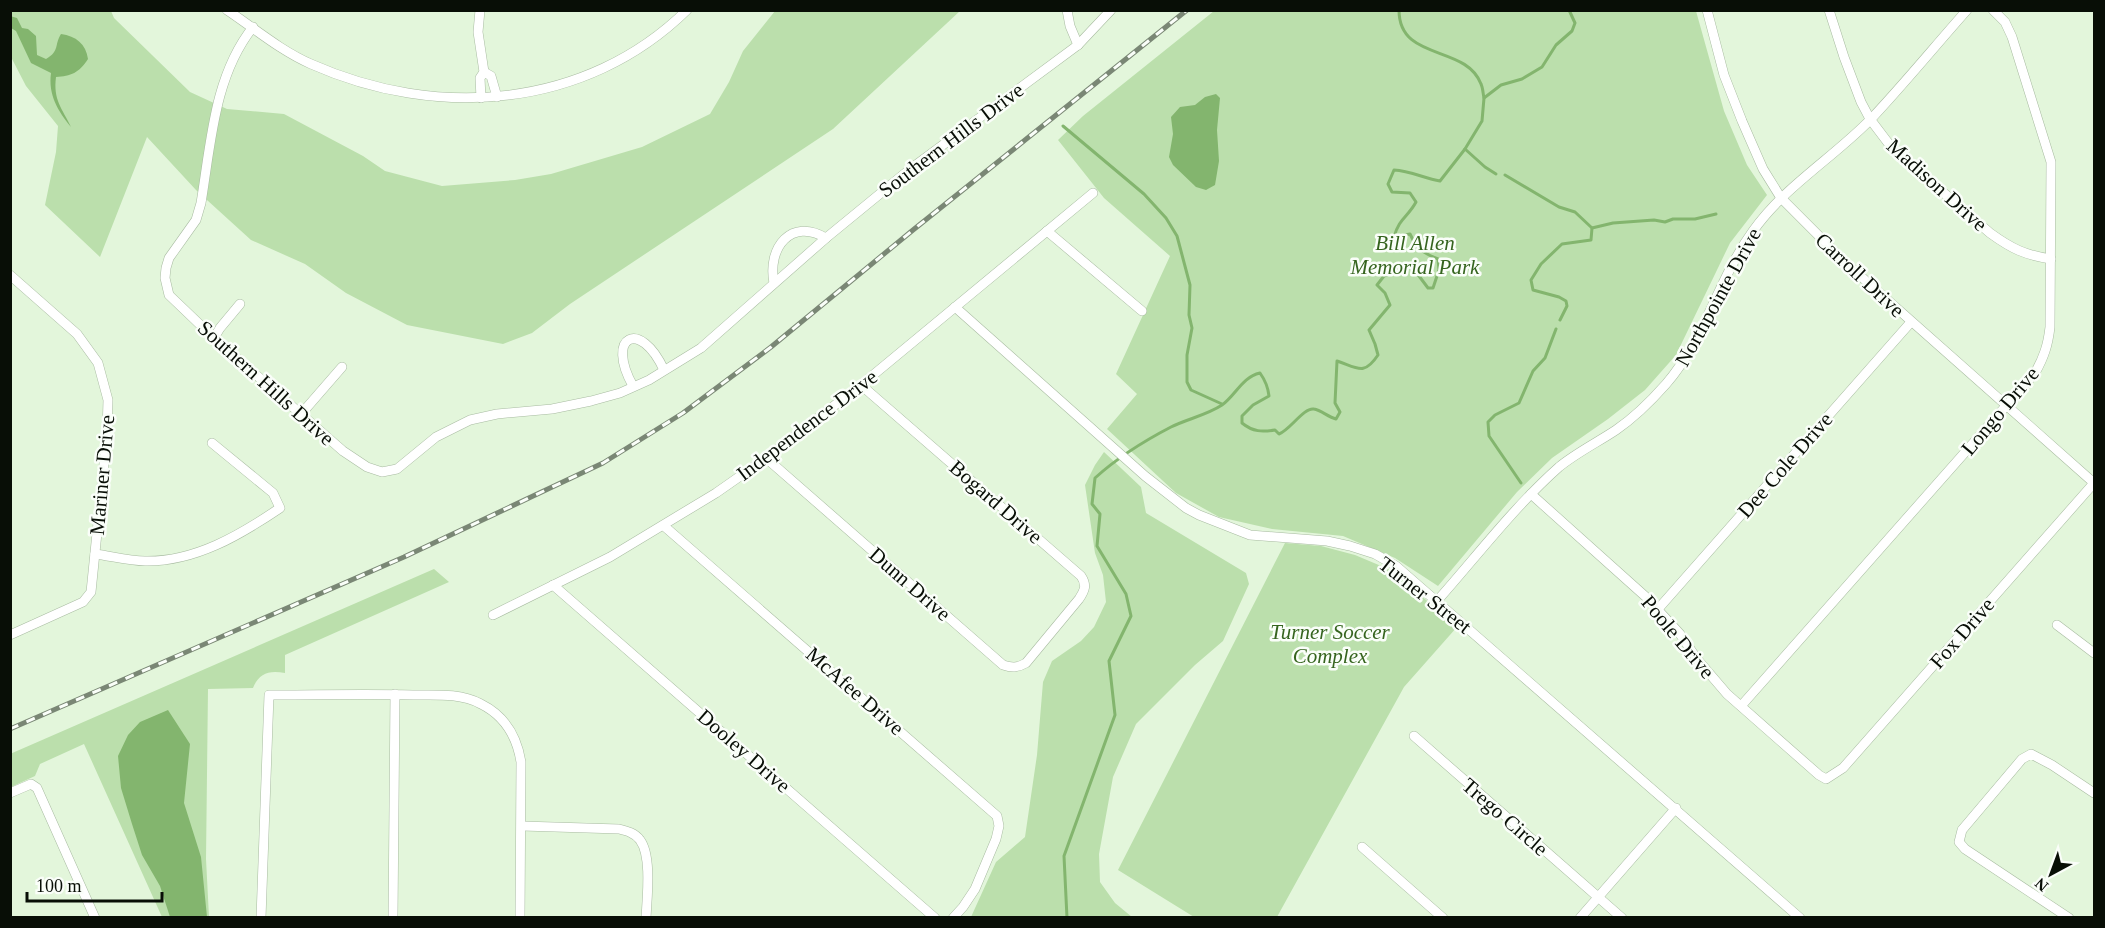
<svg xmlns="http://www.w3.org/2000/svg" width="2105" height="928" font-family="'Times New Roman',serif">
	<style>
		.green { fill: #bbdfac }
		.water { fill: #83b56e }
		.lines { fill: none; stroke-linecap: round; stroke-linejoin: round }
		.stream { stroke: #83b56e; stroke-width: 3 }
		.minor-casing { stroke: #a8bba1; stroke-width: 10 }
		.minor { stroke: #fff; stroke-width: 9 }
		.rail-casing { stroke: #7a8775; stroke-width: 5 }
		.rail { stroke: #fafef9; stroke-width: 3; stroke-dasharray: 9; stroke-linecap: butt }
		.labels { text-anchor: middle; stroke-width: 5; stroke-linejoin: round; paint-order: stroke }
		.street-label { font-size: 21px; fill: #080e06; stroke: #fafef9 }
		.park-label { font-size: 21px; font-style: italic; fill: #35641e; stroke: #fafef9 }
	</style>
	<rect width="100%" height="100%" fill="#e3f6db"/>
	<!-- green -->
	<g class="green">
		<polygon points="11,11 111,11 114,18 190,92 227,109 284,114 363,156 385,171 442,186 515,180 551,174 642,147 710,114 729,82 743,51 775,11 960,11 833,129 570,304 532,333 503,344 407,325 346,293 305,264 251,240 196,190 147,137 100,257 45,205 56,152 58,126 26,86 11,57"/>
		<polygon points="1214,11 1696,11 1724,111 1747,165 1767,195 1730,243 1676,355 1645,390 1608,419 1552,458 1517,492 1438,586 1395,558 1343,536 1272,529 1219,517 1176,493 1107,429 1137,394 1116,374 1170,256 1104,198 1058,140 1083,116"/>
		<polygon points="1104,452 1141,487 1146,513 1246,573 1249,584 1223,641 1195,665 1136,724 1113,777 1099,854 1100,882 1115,903 1132,917 971,917 996,862 1025,837 1037,755 1043,682 1052,661 1081,641 1094,627 1106,602 1103,575 1095,553 1085,485 1095,465"/>
		<polygon points="1285,543 1321,546 1355,555 1393,571 1457,627 1404,687 1277,917 1194,917 1118,870"/>
		<path d="M 434,569 L 449,582 L 285,655 L 285,673 C 269,670 259,673 253,688 L 208,689 L 206,859 L 209,917 L 211,917 L 162,917 L 84,744 L 40,764 L 35,776 L 11,787 L 10,754 Z"/>
	</g>
	<!-- water -->
	<g class="water">
		<path d="M 10,16 L 17,18 L 22,28 L 28,29 L 36,36 L 37,55 L 46,59 C 60,51 54,45 61,34 C 76,36 86,44 88,59 C 79,73 71,76 56,77 C 53,100 62,108 71,127 C 58,111 48,95 51,73 L 31,63 L 16,31 L 11,28 Z"/>
		<polygon points="1216,94 1220,98 1217,130 1219,161 1215,185 1206,190 1196,187 1173,165 1169,157 1173,134 1171,117 1180,107 1195,105 1205,97"/>
		<polygon points="168,710 190,744 184,803 201,857 207,917 170,917 160,886 142,855 132,824 121,788 118,756 128,735 140,722"/>
	</g>
	<g class="lines">
		<!-- stream -->
		<g class="stream">
			<path d="M 1399,10 C 1399,62 1466,44 1481,84 C 1483,88 1483,94 1484,98"/>
			<polyline points="1063,126 1144,194 1166,218 1177,236 1190,285 1189,315 1192,328 1187,355 1187,382 1191,390 1222,404"/>
			<polyline points="1465,149 1485,167 1496,174"/>
			<polyline points="1505,175 1559,207 1575,212 1592,228 1591,240 1562,244 1541,264 1531,280 1533,290 1559,297 1566,301 1567,306 1560,320"/>
			<polyline points="1592,228 1613,223 1654,220 1665,222 1673,219 1695,219 1716,214"/>
			<polyline points="1521,483 1489,436 1488,422 1495,415 1519,403 1533,371 1545,358 1556,329"/>
			<path d="M 1067,918 L 1064,856 L 1115,715 L 1109,661 L 1131,616 L 1126,594 L 1097,546 L 1100,514 L 1092,504 L 1095,478 C 1117,458 1144,441 1171,427 C 1187,419 1207,415 1222,405 C 1236,395 1242,377 1260,373 C 1265,380 1268,387 1269,396 L 1253,405 L 1242,416 L 1242,423 C 1253,432 1262,432 1275,430 L 1279,434 C 1290,430 1304,407 1314,409 C 1321,410 1328,417 1336,419 L 1340,412 L 1335,403 L 1337,361 C 1358,368 1364,376 1378,355 L 1375,344 L 1369,330 L 1390,305 L 1385,293 L 1377,285 L 1384,276 L 1393,273 L 1401,265 L 1410,264 L 1428,288 L 1433,288 L 1439,270 L 1438,259 C 1423,253 1417,249 1410,234 L 1394,237 C 1399,218 1408,217 1416,202 L 1410,193 L 1392,192 L 1388,184 L 1394,170 C 1410,171 1424,178 1440,181 L 1465,149 L 1482,121 L 1484,98 L 1501,85 L 1522,79 L 1542,67 L 1556,45 L 1572,31 L 1575,23 L 1569,10"/>
		</g>
		<!-- minor casing -->
		<g class="minor-casing">
			<g id="minor">
				<path d="M 227,10 C 254,28 281,51 311,64 C 437,120 586,109 687,10"/>
				<polyline points="480,10 478,32 484,72 480,78 481,98"/>
				<polyline points="1067,10 1070,26 1078,45"/>
				<polyline points="1707,10 1724,75 1742,121 1763,169 1781,198 1848,265 2094,483"/>
				<path d="M 1829,10 L 1844,57 L 1861,102 L 1870,119 L 1892,148 L 1990,233 C 2012,249 2025,255 2051,259"/>
				<path d="M 253,27 C 214,76 211,143 201,203 L 196,220 L 169,258 L 166,268 L 165,278 L 169,295 L 214,338 L 343,451 L 367,467 L 382,472 L 397,469 L 436,437 L 470,420 L 497,414 L 552,409 L 591,401 L 620,393 L 649,380 L 701,348 L 826,238 L 909,170 L 1078,45 L 1111,10"/>
				<polyline points="484,72 491,76 497,97"/>
				<polyline points="1047,231 1142,311"/>
				<polyline points="10,275 77,334 98,363 108,400 107,434 91,592 83,602 10,635"/>
				<path d="M 774,283 C 767,248 791,217 826,238"/>
				<polyline points="955,307 1145,476 1186,508 1199,515 1250,535 1327,541 1350,546 1375,554 1396,566 1800,918"/>
				<polyline points="214,338 220,328 240,304"/>
				<path d="M 633,386 C 605,336 640,318 664,370"/>
				<polyline points="302,413 342,367"/>
				<path d="M 766,458 L 1003,665 C 1012,668 1017,668 1026,663 L 1079,599 C 1085,590 1087,585 1081,576 L 861,385"/>
				<polyline points="1531,494 1646,597 1680,634 1697,659 1727,694 1819,775 1826,779 1843,768 2094,483"/>
				<polyline points="664,526 997,816 999,826 996,839 975,889 963,907 953,918"/>
				<path d="M 95,554 C 111,556 128,561 145,561 C 195,562 240,535 280,508 L 273,493 L 212,443"/>
				<polyline points="553,585 935,918"/>
				<path d="M 1437,601 C 1477,556 1514,507 1559,467 C 1576,453 1598,442 1616,430 C 1635,417 1651,401 1666,384 C 1705,339 1718,279 1753,231 C 1785,186 1833,158 1871,119 C 1904,84 1935,46 1967,10"/>
				<polyline points="1658,609 1911,322"/>
				<polyline points="493,615 610,557 716,493 766,458 861,385 1093,193"/>
				<polyline points="2057,625 2094,653"/>
				<path d="M 1741,706 L 2035,373 C 2044,357 2048,345 2050,327 L 2051,162 L 2012,37 L 2005,22 L 1993,10"/>
				<polyline points="1414,736 1622,918"/>
				<polyline points="10,793 31,784 37,788 95,918"/>
				<path d="M 522,826 L 619,829 C 627,831 635,833 640,840 C 652,856 647,898 646,918"/>
				<polyline points="1362,847 1443,918"/>
				<path d="M 261,918 L 269,695 C 317,695 365,694 413,695 C 436,695 461,693 481,704 C 505,716 517,737 521,762 L 520,918"/>
				<polyline points="393,918 395,694"/>
				<polyline points="1580,918 1676,808"/>
				<polyline points="2069,918 1965,849 1959,842 1962,830 2022,759 2031,754 2052,765 2094,793"/>
			</g>
		</g>
		<!-- minor -->
		<use href="#minor" class="minor"/>
		<!-- rail casing -->
		<g class="rail-casing">
			<polyline id="rail" points="10,729 404,557 603,463 683,413 771,347 913,230 1187,10"/>
		</g>
		<!-- rail -->
		<use href="#rail" class="rail"/>
	</g>
	<g class="labels">
		<!-- street labels -->
		<g class="street-label">
			<text transform="translate(951 140) rotate(-37)" y="7">Southern Hills Drive</text>
			<text transform="translate(1937 185) rotate(42)" y="7">Madison Drive</text>
			<text transform="translate(1860 275) rotate(43)" y="7">Carroll Drive</text>
			<text transform="translate(1718 297) rotate(-61)" y="7">Northpointe Drive</text>
			<text transform="translate(266 383) rotate(42)" y="7">Southern Hills Drive</text>
			<text transform="translate(2000 411) rotate(-50)" y="7">Longo Drive</text>
			<text transform="translate(807 425) rotate(-37)" y="7">Independence Drive</text>
			<text transform="translate(1785 465) rotate(-49)" y="7">Dee Cole Drive</text>
			<text transform="translate(102 475) rotate(-85)" y="7">Mariner Drive</text>
			<text transform="translate(996 502) rotate(41)" y="7">Bogard Drive</text>
			<text transform="translate(910 584) rotate(41)" y="7">Dunn Drive</text>
			<text transform="translate(1425 595) rotate(38)" y="7">Turner Street</text>
			<text transform="translate(1962 633) rotate(-49)" y="7">Fox Drive</text>
			<text transform="translate(1678 637) rotate(50)" y="7">Poole Drive</text>
			<text transform="translate(855 691) rotate(41)" y="7">McAfee Drive</text>
			<text transform="translate(744 751) rotate(41)" y="7">Dooley Drive</text>
			<text transform="translate(1505 817) rotate(41)" y="7">Trego Circle</text>
		</g>
		<!-- park labels -->
		<g class="park-label">
			<text x="1415" y="250">Bill Allen<tspan x="1415" dy="24">Memorial Park</tspan></text>
			<text x="1330" y="639">Turner Soccer<tspan x="1330" dy="24">Complex</tspan></text>
		</g>
	</g>
	<!-- border -->
	<rect width="2105" height="928" fill="none" stroke="#080e06" stroke-width="24"/>
	<!-- north arrow -->
	<g transform="translate(2051 874) rotate(221)" stroke="#fafef9" stroke-width="4.5" paint-order="stroke">
	<path d="M0-4.5L10 22L0 15L-10 22Z" fill="#080e06"/>
	<text y="-9" font-size="16" font-weight="bold" text-anchor="middle" fill="#080e06">N</text>
	</g>
	<!-- scale -->
	<path d="M27 892v9h135v-9" fill="none" stroke="#080e06" stroke-width="3"/>
	<text x="36" y="892" font-size="18" fill="#080e06" stroke="#fafef9" stroke-width="4.5" paint-order="stroke">100 m</text>
</svg>
